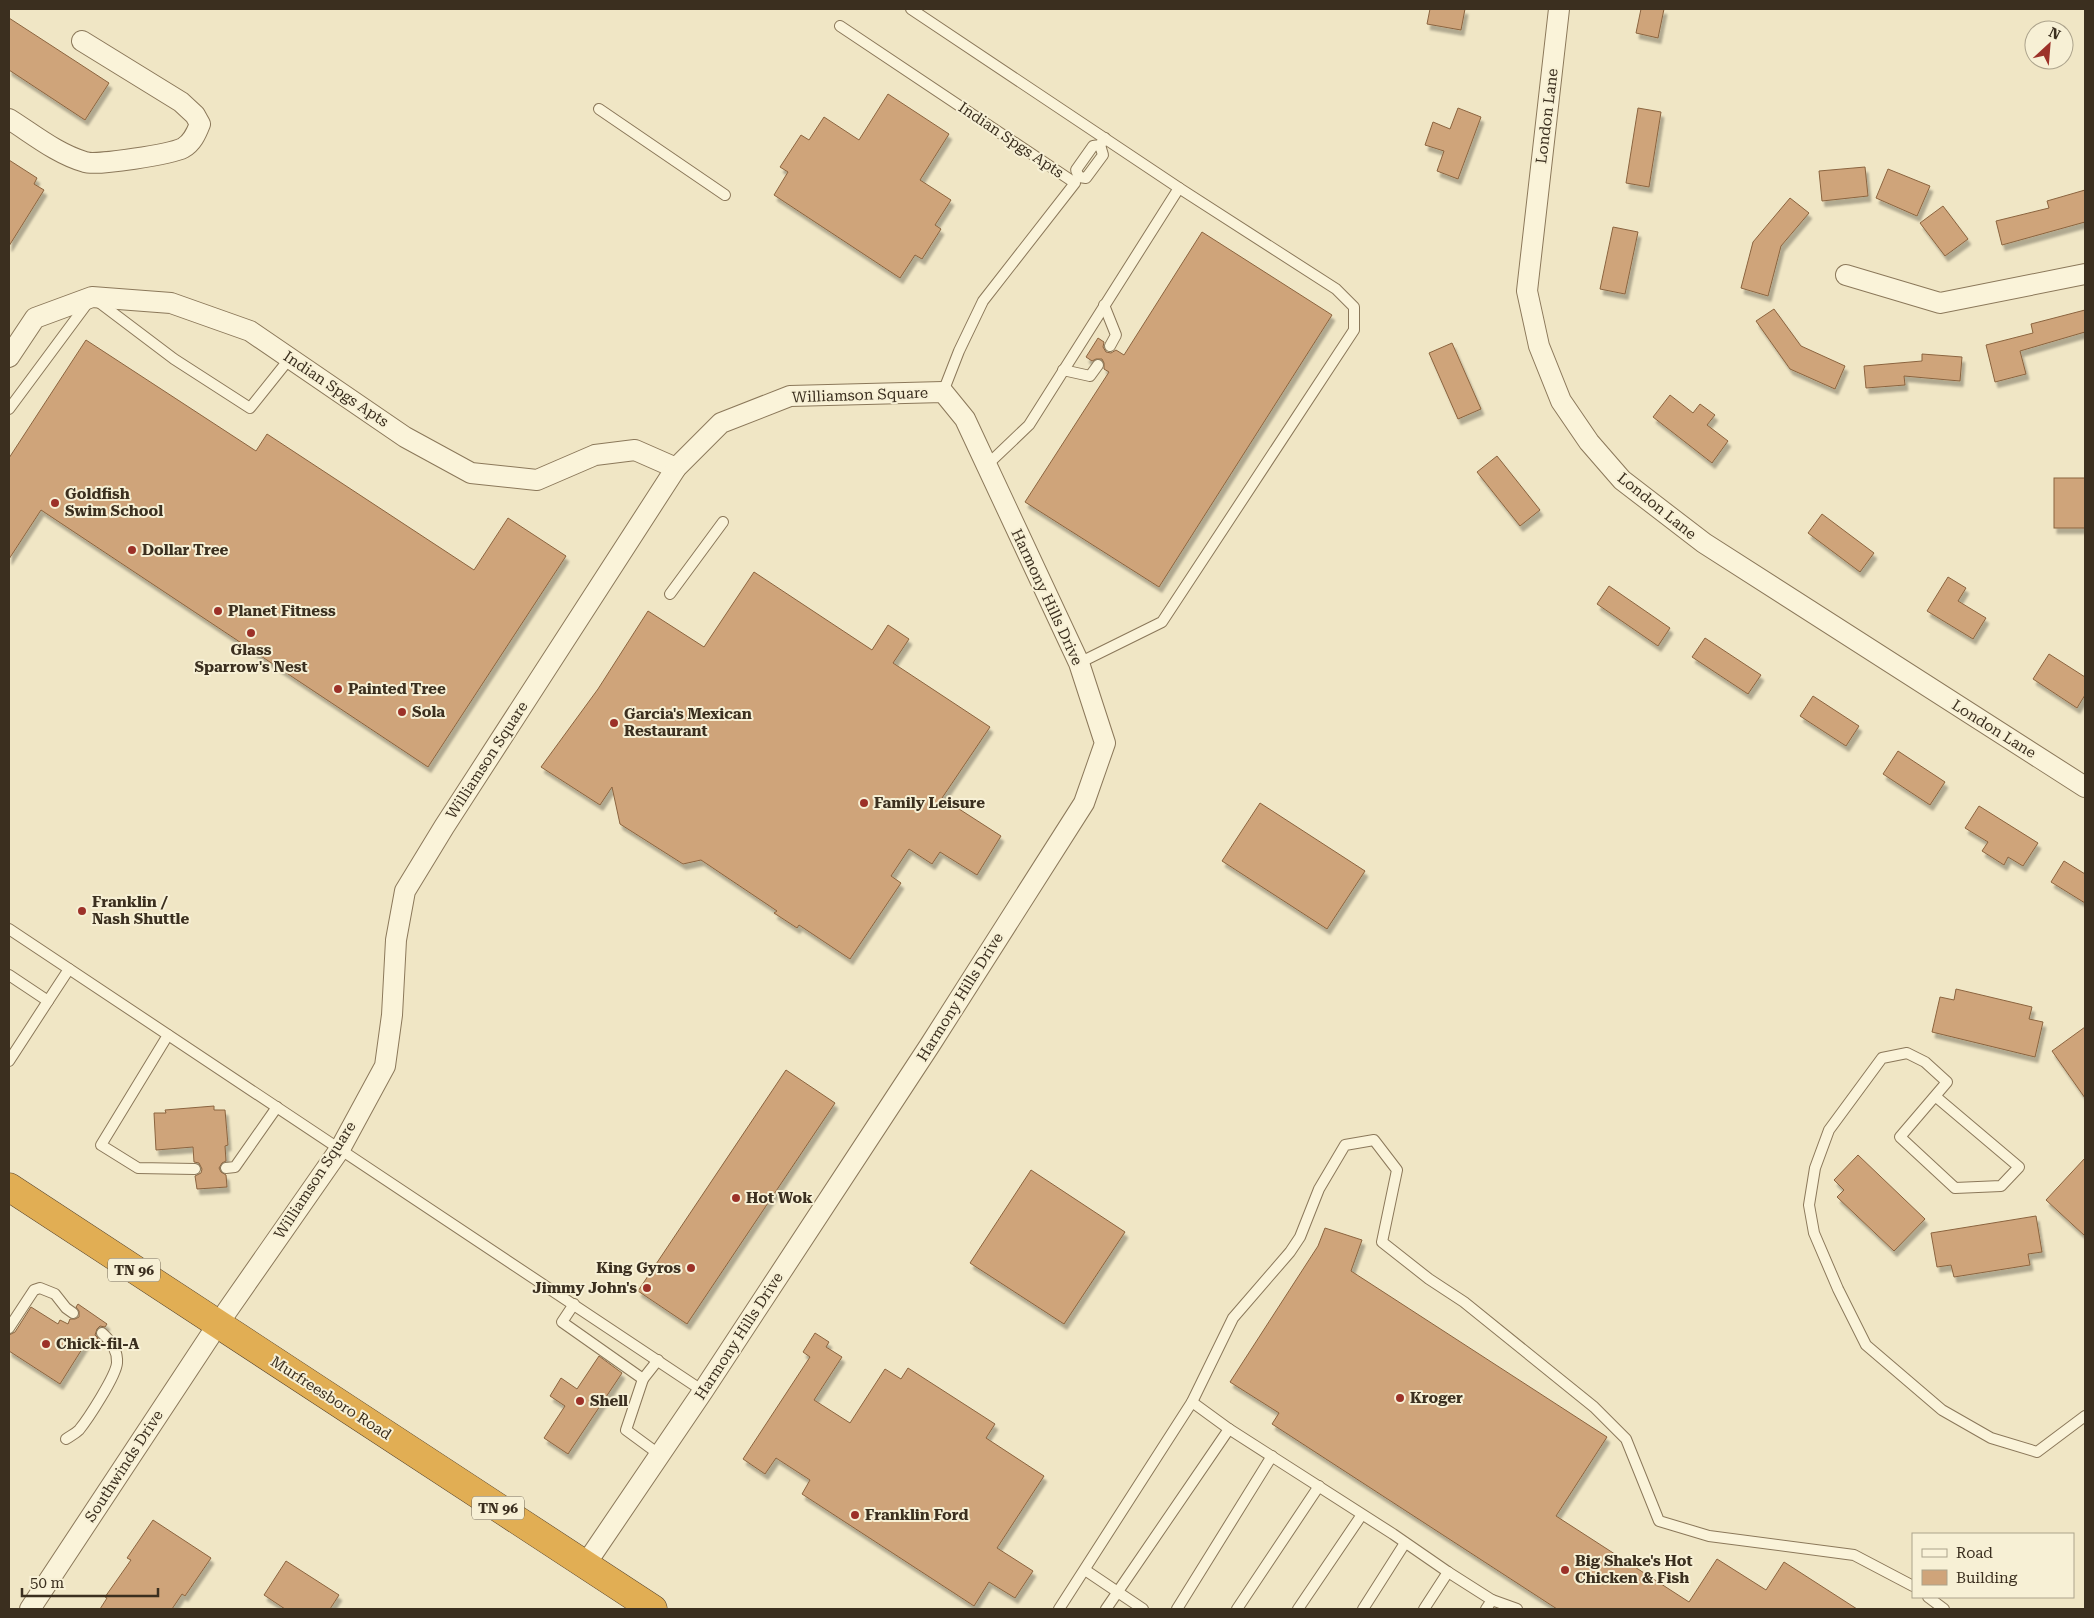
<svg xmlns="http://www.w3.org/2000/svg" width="2094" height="1618" font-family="'Roboto Serif',serif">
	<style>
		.building { fill: #cfa47a; stroke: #8b643f; filter: url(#shadow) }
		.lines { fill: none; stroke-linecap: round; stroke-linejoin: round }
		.lane-casing { stroke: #8b785a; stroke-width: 12 }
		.street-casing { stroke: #8b785a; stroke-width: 22 }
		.highway-casing { stroke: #59462e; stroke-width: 29 }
		.lane { stroke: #faf3d9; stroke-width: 10 }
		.street { stroke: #faf3d9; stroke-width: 20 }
		.highway { stroke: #e1ae54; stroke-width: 28 }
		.poi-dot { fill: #9c3128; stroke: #f7f0d5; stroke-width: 2 }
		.labels { text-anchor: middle; stroke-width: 4; stroke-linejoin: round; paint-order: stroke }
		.shield { fill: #f7f0d5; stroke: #736956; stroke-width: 1 }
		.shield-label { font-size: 14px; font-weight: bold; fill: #3b2f1f }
		.street-label { font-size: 15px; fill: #3b2f1f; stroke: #f7f0d5 }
		.poi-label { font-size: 15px; font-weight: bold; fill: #3b2f1f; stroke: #f7f0d5; text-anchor: start }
	</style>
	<defs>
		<filter id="shadow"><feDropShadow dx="3" dy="5.5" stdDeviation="1" flood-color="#0004"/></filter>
	</defs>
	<rect width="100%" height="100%" fill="#f0e6c5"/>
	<!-- building -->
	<g class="building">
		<polygon points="1430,9 1465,9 1461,30 1427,24"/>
		<polygon points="1641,9 1664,9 1658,38 1636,33"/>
		<polygon points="9,18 109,83 85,120 9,70"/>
		<polygon points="888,94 949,134 920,180 951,200 935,225 941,229 922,259 915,255 900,278 774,195 788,172 780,167 801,135 809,140 824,117 859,140"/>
		<polygon points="1458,108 1481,117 1458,179 1437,171 1444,151 1425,145 1433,122 1450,129"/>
		<polygon points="1638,108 1661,112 1649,187 1626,183"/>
		<polygon points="9,160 37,178 34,184 44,190 9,246"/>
		<polygon points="1865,167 1868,196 1822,201 1819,171"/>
		<polygon points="1888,169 1930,186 1917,216 1876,198"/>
		<polygon points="2085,190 2085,222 2002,245 1996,221 2049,208 2047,201"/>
		<polygon points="1790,198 1809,213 1781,246 1768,296 1741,288 1753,242"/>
		<polygon points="1943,206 1968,239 1945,256 1920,223"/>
		<polygon points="1613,227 1638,232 1625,294 1600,289"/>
		<polygon points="1202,232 1332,315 1159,587 1025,502 1109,372 1104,369 1104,363 1102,359 1096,359 1092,361 1086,357 1098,338 1104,342 1103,347 1106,352 1111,353 1116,350 1124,355"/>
		<polygon points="1774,309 1801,346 1845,366 1835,389 1790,369 1756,321"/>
		<polygon points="2085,310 2085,332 2020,351 2026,374 1995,382 1986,345 2033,333 2031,324"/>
		<polygon points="86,340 256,451 267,434 474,570 508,518 566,556 428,767 41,510 9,559 9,458"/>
		<polygon points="1452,343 1481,409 1458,419 1429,353"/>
		<polygon points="1922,354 1962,357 1960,381 1904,376 1905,385 1866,388 1864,366 1922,361"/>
		<polygon points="1670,395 1693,413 1700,404 1715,415 1707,425 1728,441 1712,463 1653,417"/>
		<polygon points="1497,456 1540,510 1520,526 1477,472"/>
		<rect x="2054" y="478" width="31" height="50"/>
		<polygon points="1822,514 1874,553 1860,572 1808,533"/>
		<polygon points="754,572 872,650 888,625 909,639 893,663 990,727 942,798 1001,836 977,875 940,852 932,864 909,849 891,876 901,883 850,959 799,925 797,928 774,913 777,911 701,860 683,864 620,824 612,787 600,805 541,767 598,689 648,611 704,647"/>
		<polygon points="1948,577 1966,588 1958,601 1986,618 1973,639 1927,611"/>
		<polygon points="1609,586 1670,628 1658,646 1597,604"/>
		<polygon points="1705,638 1761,675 1748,694 1692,657"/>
		<polygon points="2049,654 2085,677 2085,695 2077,708 2033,679"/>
		<polygon points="1813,696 1859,726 1846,746 1800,716"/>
		<polygon points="1898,751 1945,782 1930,805 1883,774"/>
		<polygon points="1260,803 1365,871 1327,929 1222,861"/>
		<polygon points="1979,806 2038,843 2023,866 2008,857 2004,865 1982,851 1988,842 1965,828"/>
		<polygon points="2064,861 2085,874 2085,903 2051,882"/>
		<polygon points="1956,989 2032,1007 2029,1019 2043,1022 2035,1057 1932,1032 1940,997 1954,1000"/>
		<polygon points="2085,1027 2085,1098 2052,1051"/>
		<polygon points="786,1070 835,1103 687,1324 638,1291"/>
		<polygon points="214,1106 214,1110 225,1110 228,1145 225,1146 226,1161 222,1163 219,1168 221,1172 226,1175 227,1187 197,1189 195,1176 201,1173 202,1169 199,1163 194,1162 193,1147 156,1150 154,1113 166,1113 165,1110"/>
		<polygon points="1858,1155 1925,1219 1894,1251 1837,1197 1844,1190 1834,1180"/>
		<polygon points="2085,1158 2085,1236 2046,1200"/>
		<polygon points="1031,1170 1125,1232 1064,1324 970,1263"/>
		<polygon points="2036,1216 2042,1252 2028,1254 2030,1265 1954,1277 1951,1265 1937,1267 1931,1233"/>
		<polygon points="1325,1228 1362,1240 1351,1271 1607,1437 1556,1516 1689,1602 1717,1559 1766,1590 1784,1562 1857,1609 1557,1609 1272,1424 1279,1413 1230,1382 1318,1246"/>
		<polygon points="78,1304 107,1324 105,1327 100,1326 97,1329 95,1335 98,1338 95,1342 89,1338 60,1384 9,1351 9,1335 15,1332 31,1307 58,1324 60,1320 68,1324 70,1319 75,1319 79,1317 79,1311 76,1307"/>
		<polygon points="815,1333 829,1342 826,1347 842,1357 814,1400 850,1423 885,1369 901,1379 908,1368 995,1424 986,1438 1044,1476 997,1548 1033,1571 1015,1598 989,1582 974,1606 802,1494 810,1480 776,1458 765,1474 743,1459 810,1357 803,1352"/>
		<polygon points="599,1356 622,1373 568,1454 544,1438 565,1406 550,1396 561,1378 577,1389"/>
		<polygon points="153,1520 211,1558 185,1596 182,1594 172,1609 100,1609 107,1598 105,1597 131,1560 127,1558"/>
		<polygon points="286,1561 339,1595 330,1609 285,1609 264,1595"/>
	</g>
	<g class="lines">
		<!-- lane casing -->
		<g class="lane-casing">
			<g id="lane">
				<polyline points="911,9 1179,188"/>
				<polyline points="840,26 1075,183 983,301 959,351 943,392"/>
				<polyline points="599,109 725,195"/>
				<polyline points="1079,177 1076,170 1093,146 1100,145 1105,138"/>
				<polyline points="1079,177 1086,178 1103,155 1100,145"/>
				<polyline points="1104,305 1116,335 1110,346"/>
				<polyline points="1063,370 1090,376 1098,365"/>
				<polyline points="9,409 92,297 174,359 250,408 290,358"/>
				<polyline points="986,466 1029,425 1179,188 1336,289 1354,307 1354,330 1162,622 1079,663"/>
				<polyline points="670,594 723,522"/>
				<polyline points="9,929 703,1391"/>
				<polyline points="9,975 48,1001 69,969"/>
				<polyline points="168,1035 101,1145 138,1168 195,1169"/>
				<polyline points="9,1061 48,1001"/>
				<polyline points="1935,1096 2019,1167 2001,1186 1955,1188 1900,1137 1947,1082 1925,1062 1907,1053 1882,1058 1829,1130 1815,1168 1809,1205 1814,1233 1838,1289 1866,1345 1942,1410 1991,1438 2037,1452 2085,1416"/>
				<polyline points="226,1168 235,1167 277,1107"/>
				<polyline points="574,1304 562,1322 643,1379 626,1430 660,1455"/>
				<polyline points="9,1328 34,1290 40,1288 55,1294 66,1308 73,1313"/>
				<polyline points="643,1379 658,1360"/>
				<polyline points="1192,1402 1229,1429 1393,1534 1448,1572 1492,1600 1517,1609"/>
				<path d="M 66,1439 C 70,1436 75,1434 79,1430 C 88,1419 116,1376 117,1363 C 118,1350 110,1340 102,1333"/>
				<polyline points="1085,1570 1143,1609"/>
				<polyline points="1928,1597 1944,1609"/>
				<polyline points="1059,1609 1192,1402 1233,1318 1290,1252 1300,1237 1319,1189 1345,1145 1374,1140 1397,1170 1382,1242 1429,1279 1464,1302 1594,1407 1626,1439 1659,1521 1709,1536 1854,1555 1913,1586"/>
				<polyline points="1106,1609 1229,1429"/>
				<polyline points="1177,1609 1272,1456"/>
				<polyline points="1237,1609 1319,1486"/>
				<polyline points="1298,1609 1361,1516"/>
				<polyline points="1363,1609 1405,1543"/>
				<polyline points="1424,1609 1448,1572"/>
				<polyline points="1486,1609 1492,1600"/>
			</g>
		</g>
		<!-- street casing -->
		<g class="street-casing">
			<g id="street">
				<polyline points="1559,9 1527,291 1539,346 1561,401 1589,442 1622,480 1704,543 2085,787"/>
				<path d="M 9,119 C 33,134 57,154 85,162 C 97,166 171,154 183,148 C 192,143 196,134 200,124 L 195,115 L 181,102 L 82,41"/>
				<polyline points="1846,275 1940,303 2085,274"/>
				<polyline points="9,357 35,318 92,297 171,303 250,331 405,437 471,473 537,480 595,455 635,450 676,468"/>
				<polyline points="30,1609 218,1324 340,1149 385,1066 392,1015 396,940 405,891 444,827 676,468 721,423 790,396 943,392 965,419 1079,663 1105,743 1084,803 930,1045 703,1391 585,1565"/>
			</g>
		</g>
		<!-- highway casing -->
		<g class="highway-casing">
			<polyline id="highway" points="9,1187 653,1609"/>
		</g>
		<!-- lane -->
		<use href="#lane" class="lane"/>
		<!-- street -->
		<use href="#street" class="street"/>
		<!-- highway -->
		<use href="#highway" class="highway"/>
	</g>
	<!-- markers -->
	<g class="poi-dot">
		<circle cx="55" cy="503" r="5"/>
		<circle cx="132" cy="550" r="5"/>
		<circle cx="218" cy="611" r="5"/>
		<circle cx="251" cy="633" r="5"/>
		<circle cx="338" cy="689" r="5"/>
		<circle cx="402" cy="712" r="5"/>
		<circle cx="614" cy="723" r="5"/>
		<circle cx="864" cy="803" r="5"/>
		<circle cx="82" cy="911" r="5"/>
		<circle cx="736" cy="1198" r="5"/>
		<circle cx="691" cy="1268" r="5"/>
		<circle cx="647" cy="1288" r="5"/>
		<circle cx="46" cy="1344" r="5"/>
		<circle cx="1400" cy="1398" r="5"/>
		<circle cx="580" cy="1401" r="5"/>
		<circle cx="855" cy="1515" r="5"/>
		<circle cx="1565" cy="1570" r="5"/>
	</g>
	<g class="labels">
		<!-- shield labels -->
		<g class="shield">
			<rect x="108" y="1258.5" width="52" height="23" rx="4"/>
			<rect x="472" y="1496.5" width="52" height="23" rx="4"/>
		</g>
		<g class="shield-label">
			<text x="134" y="1275">TN 96</text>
			<text x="498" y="1513">TN 96</text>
		</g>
		<!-- street labels -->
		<g class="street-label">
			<text transform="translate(1547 116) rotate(-83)" y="5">London Lane</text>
			<text transform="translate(1011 140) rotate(34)" y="5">Indian Spgs Apts</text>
			<text transform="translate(336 389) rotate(34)" y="5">Indian Spgs Apts</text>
			<text transform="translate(860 395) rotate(-2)" y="5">Williamson Square</text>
			<text transform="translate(1657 506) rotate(39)" y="5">London Lane</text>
			<text transform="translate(1047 597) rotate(65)" y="5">Harmony Hills Drive</text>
			<text transform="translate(1994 729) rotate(32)" y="5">London Lane</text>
			<text transform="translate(487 760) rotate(-57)" y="5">Williamson Square</text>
			<text transform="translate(960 997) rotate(-58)" y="5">Harmony Hills Drive</text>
			<text transform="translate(315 1180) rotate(-57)" y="5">Williamson Square</text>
			<text transform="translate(739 1336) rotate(-57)" y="5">Harmony Hills Drive</text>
			<text transform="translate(331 1398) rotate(33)" y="5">Murfreesboro Road</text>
			<text transform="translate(124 1466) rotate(-57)" y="5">Southwinds Drive</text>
		</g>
		<!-- poi labels -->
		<g class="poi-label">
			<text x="65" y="499">Goldfish<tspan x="65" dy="17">Swim School</tspan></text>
			<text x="142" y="555">Dollar Tree</text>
			<text x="228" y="616">Planet Fitness</text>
			<text x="251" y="655" text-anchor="middle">Glass<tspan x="251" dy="17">Sparrow's Nest</tspan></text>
			<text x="348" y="694">Painted Tree</text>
			<text x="412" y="717">Sola</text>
			<text x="624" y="719">Garcia's Mexican<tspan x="624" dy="17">Restaurant</tspan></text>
			<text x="874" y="808">Family Leisure</text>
			<text x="92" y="907">Franklin /<tspan x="92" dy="17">Nash Shuttle</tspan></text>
			<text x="746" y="1203">Hot Wok</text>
			<text x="681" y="1273" text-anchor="end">King Gyros</text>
			<text x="637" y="1293" text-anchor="end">Jimmy John's</text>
			<text x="56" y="1349">Chick-fil-A</text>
			<text x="1410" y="1403">Kroger</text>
			<text x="590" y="1406">Shell</text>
			<text x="865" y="1520">Franklin Ford</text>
			<text x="1575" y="1566">Big Shake's Hot<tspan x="1575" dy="17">Chicken &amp; Fish</tspan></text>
		</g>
	</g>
	<!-- border -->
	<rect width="2094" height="1618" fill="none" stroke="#3b2f1f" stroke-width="20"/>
	<!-- legend -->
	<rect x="1912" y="1533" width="162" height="65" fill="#f7f0d5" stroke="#aca38c"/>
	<rect x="1922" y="1549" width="25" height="8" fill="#faf3d9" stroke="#aca38c"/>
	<text x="1956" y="1558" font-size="15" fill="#3b2f1f">Road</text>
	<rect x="1922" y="1570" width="25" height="15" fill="#cfa47a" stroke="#aca38c"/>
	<text x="1956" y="1583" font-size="15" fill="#3b2f1f">Building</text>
	<!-- north arrow -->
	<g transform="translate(2049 45) rotate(26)"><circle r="24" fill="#f7f0d5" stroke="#aca38c"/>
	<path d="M0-4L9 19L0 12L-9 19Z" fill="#9c3128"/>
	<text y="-8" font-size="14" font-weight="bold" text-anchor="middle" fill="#3b2f1f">N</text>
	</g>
	<!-- scale -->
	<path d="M22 1588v8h136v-8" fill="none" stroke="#3b2f1f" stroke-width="2.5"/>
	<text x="30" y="1588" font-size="15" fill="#3b2f1f" stroke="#f7f0d5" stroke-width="4" paint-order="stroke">50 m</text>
</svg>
